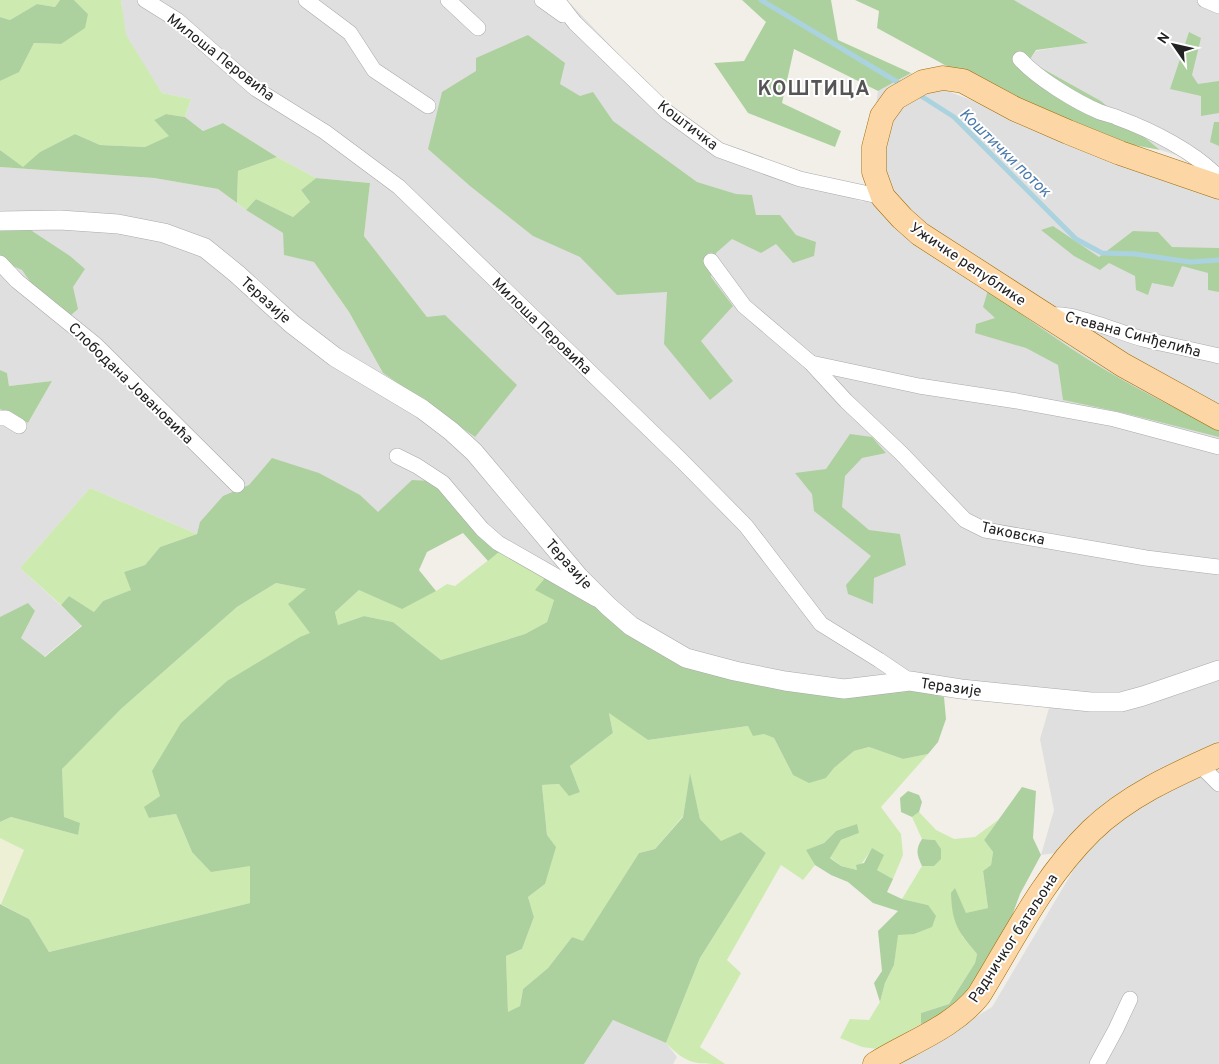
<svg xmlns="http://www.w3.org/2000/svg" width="1219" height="1064" font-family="Overpass,sans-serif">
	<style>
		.residential { fill: #e0dfdf }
		.farmland { fill: #eef0d5 }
		.grass { fill: #cdebb0 }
		.forest { fill: #add19e }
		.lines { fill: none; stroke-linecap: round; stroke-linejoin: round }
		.stream { stroke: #aad3df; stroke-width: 5 }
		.minor-casing { stroke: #a9a9a9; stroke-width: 16 }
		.tertiary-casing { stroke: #a9a9a9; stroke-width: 20 }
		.primary-casing { stroke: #a06b00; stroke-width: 25 }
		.minor { stroke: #fff; stroke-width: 15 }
		.tertiary { stroke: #fff; stroke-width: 19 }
		.primary { stroke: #fcd6a4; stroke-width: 24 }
		.labels { text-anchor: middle; stroke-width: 4; stroke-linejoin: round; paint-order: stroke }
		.street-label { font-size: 15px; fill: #222; stroke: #fff }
		.water-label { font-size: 16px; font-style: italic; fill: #4a7aab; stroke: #fff }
		.district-label { font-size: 20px; font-weight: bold; letter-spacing: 1px; fill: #555; stroke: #fff }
	</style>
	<rect width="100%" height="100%" fill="#f2efe9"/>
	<!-- residential -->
	<g class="residential">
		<polygon points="121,0 567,0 702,142 863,202 878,91 911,73 950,92 1219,194 1219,1064 900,1064 992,1007 1086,849 1041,855 1054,810 1040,739 1054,691 926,680 944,697 920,691 876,689 698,663 545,578 443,494 385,543 201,522 197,534 90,488 20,568 82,625 44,657 21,638 35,611 0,617 0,409 28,423 52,381 9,386 7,373 0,370 0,167 154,178 218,189 246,210 283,233 285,255 314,261 349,312 383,373 475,437 427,317 364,236 370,183 316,178 277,157 223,123 203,131 185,117 191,99 162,93 125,35"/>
		<polygon points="1014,0 1219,0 1219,168 1160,150 1101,101 1029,61 1036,51 1087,42"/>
		<polygon points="613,1020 666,1043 677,1057 673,1064 584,1064"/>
	</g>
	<!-- farmland -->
	<polygon class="farmland" points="0,838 24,850 0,904"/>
	<!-- grass -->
	<g class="grass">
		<polygon points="0,0 60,0 55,7 37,4 10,20 0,17"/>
		<polygon points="74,0 121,0 126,35 162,93 191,99 185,117 166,114 154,120 170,136 145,147 100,145 75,134 40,152 23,168 0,150 0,81 19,71 34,43 61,44 88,14"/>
		<polygon points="277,157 316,178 301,190 310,202 293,217 256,199 246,210 237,203 238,171"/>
		<polygon points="90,488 197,534 160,547 145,565 124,572 132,590 103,601 94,612 69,596 61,605 20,568"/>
		<polygon points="499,552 545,578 554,600 547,622 525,634 441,660 393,622 364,616 338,625 335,612 359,590 436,591 447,584 455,586"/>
		<polygon points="276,583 306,589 311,633 160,796 149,818 176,814 192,852 250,865 250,903 49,952 29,919 1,904 24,850 0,838 0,822 11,817 78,835 64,817 61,769 121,709 237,607"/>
		<path d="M 609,712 L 648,740 L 748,726 L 774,738 L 793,775 L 826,778 L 834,768 L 854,751 L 869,747 L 903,759 L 928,754 L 881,807 L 901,834 L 903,855 L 893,879 L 877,870 L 872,849 L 857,870 L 841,866 L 830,857 L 841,840 L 859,833 L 836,831 L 824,843 L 807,850 L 815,865 L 803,880 L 781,865 L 727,960 L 741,973 L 700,1047 L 725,1064 C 693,1064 687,1064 666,1043 L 700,958 L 766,853 L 741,832 L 721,842 L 700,819 L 690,775 L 683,816 L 655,849 L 639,853 L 583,942 L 572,937 L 548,968 L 523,989 L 520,1006 L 508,1013 L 506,956 L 522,949 L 534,917 L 528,897 L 545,884 L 547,835 L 542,785 L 559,784 L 580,792 L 570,766 L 613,733 Z"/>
		<polygon points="919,812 936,830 954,839 975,837 998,820 984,840 993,852 991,865 983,871 988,908 965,914 962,936 977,954 975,963 949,1004 921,1013 921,1024 877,1049 862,1047 840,1038 850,1019 869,1020 880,1002 885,983 894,965 897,934 914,934 928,905 902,899 922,866 934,866 935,840 922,839 912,817"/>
	</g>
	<!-- forest -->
	<g class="forest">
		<polygon points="60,0 74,0 88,14 85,28 61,44 34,43 19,72 0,81 0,17 10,20 37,4 55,7"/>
		<polygon points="742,0 831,0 838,40 911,73 878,91 794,49 782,103 841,131 835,147 748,113 714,63 744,61 766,22"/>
		<polygon points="855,0 1014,0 1088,43 1036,50 1029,61 1101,101 1160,150 1107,140 1007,99 877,28 879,11"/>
		<polygon points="1189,32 1201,38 1192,75 1198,84 1219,81 1219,113 1201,116 1201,96 1170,89"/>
		<polygon points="528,35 565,63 560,84 580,96 593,92 613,121 697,182 736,194 752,195 756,215 780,215 796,235 816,242 814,256 793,263 776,244 761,253 732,239 716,253 711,277 733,306 701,341 733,381 710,400 664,344 667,292 617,295 580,257 533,236 470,186 428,149 442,92 476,71 476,58"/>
		<polygon points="166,114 185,117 203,131 223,123 277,157 238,171 237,203 218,189 154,178 0,167 0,150 23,167 40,152 75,134 100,145 145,147 169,136 154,120"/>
		<polygon points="1214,122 1219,122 1219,146 1210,142"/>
		<polygon points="316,178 370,183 364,236 427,317 445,315 517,385 475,437 383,373 349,312 314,262 284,255 283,233 246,210 256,199 293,217 310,202 301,190"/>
		<polygon points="0,224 26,227 70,256 85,269 73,287 78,309 71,315 36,290 22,270 0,260"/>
		<polygon points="1053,226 1099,257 1133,231 1158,232 1172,247 1219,248 1219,292 1208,290 1208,273 1182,266 1173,287 1152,283 1148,295 1136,290 1135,276 1109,263 1100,270 1074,256 1041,230"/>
		<path d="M 988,290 C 1021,314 1054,338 1089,360 C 1130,386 1175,408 1219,430 L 1219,437 L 1124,413 L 1063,400 L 1058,365 L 1026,348 L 975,333 L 976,324 L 995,318 L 983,307 Z"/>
		<polygon points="0,370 7,373 9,386 52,381 28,423 0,409"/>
		<polygon points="850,434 872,437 886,453 862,458 845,476 842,507 869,530 900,534 906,565 874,578 873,604 848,594 846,585 871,556 814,511 812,494 795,473 826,469"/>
		<polygon points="272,458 319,473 360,495 378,512 412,480 431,481 499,552 488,561 463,533 427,552 419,570 436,591 402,609 359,590 335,612 338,625 364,616 393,622 441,660 525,634 547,622 554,600 535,590 545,578 698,663 876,689 920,691 944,697 946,719 938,742 928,754 903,759 869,747 854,751 834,768 826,778 809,783 793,775 774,738 764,734 753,736 748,726 648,740 609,713 613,733 570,766 580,792 569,796 559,784 542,785 547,835 556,847 545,884 528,897 534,917 522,949 506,956 508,1012 520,1006 523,989 548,968 572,937 583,941 639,853 655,849 683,817 690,773 700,819 721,841 741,832 766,853 700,958 666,1043 613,1020 584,1064 0,1064 0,904 29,919 49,952 250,903 250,866 211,872 192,852 176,814 149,818 144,807 160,796 152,771 181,723 227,681 300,637 310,633 288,604 306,589 276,583 237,607 121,709 62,769 64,817 80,823 78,835 11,817 0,822 0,617 28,603 35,611 21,638 45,657 82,626 61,605 69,596 94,612 103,601 131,590 124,572 145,565 160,547 197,534 200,522 223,496 249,485"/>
		<path d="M 1022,787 L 1036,791 L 1033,838 L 1041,855 L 1020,894 L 1006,932 L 988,972 L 941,1017 L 921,1024 L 921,1013 L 949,1004 L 975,963 L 977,954 C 958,931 952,924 951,893 L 955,888 L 966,913 L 988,908 L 983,871 L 991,865 L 993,852 L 984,840 Z"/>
		<polygon points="908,791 919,795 922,802 919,812 912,817 901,812 900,798"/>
		<polygon points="857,824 859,833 841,840 830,858 841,866 857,870 856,865 864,863 872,848 884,855 877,870 893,879 887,892 902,899 928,905 936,916 932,927 914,934 898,935 894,965 885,983 880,1002 874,983 882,971 878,931 898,911 873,903 848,882 831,875 815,865 806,850 824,843 836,831"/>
		<path d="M 922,839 L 935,840 L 941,849 L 941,859 L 934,866 L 922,866 C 917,855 915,850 922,839 Z"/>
	</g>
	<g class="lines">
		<!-- stream -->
		<g class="stream">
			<polyline points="761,0 904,86"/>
			<polyline points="918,94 954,117 1076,239 1102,253 1135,254 1190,262 1219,260"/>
		</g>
		<!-- minor casing -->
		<g class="minor-casing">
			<g id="minor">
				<polyline points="145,0 177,20 256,89 325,132 399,187 682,461 746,526 821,624 879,660 910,681"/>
				<polyline points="306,0 350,33 374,70 428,106"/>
				<polyline points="448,0 478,28"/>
				<polyline points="542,0 563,15"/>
				<polyline points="557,0 575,23 667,112 719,150 800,179 883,197"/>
				<polyline points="1205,0 1219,6"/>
				<path d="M 1020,59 C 1037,78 1076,102 1100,112 C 1105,114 1112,115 1118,118 C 1151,130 1195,152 1219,178"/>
				<polyline points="711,261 744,306 811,363 846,401 902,454 965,520 985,530 1146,558 1219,567"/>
				<polyline points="0,263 17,281 96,345 237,485"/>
				<path d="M 1050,316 C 1066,309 1123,334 1143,339 C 1168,345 1194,350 1219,356"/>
				<polyline points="811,363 919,386 1017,401 1114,419 1219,447"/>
				<polyline points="0,418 6,418 19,426"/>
				<polyline points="397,456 417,466 443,483 482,529 498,543 596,599"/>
				<polyline points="1199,764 1219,784"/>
				<polyline points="1097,1064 1116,1029 1130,999"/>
			</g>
		</g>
		<!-- tertiary casing -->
		<g class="tertiary-casing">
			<polyline id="tertiary" points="0,221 60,220 118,224 164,233 205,248 237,274 292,324 335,357 422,409 451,431 474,452 579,577 608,606 631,626 686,658 735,671 785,681 844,689 910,681 961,689 1091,702 1121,702 1143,696 1219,670"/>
		</g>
		<!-- primary casing -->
		<g class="primary-casing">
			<g id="primary">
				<polyline points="1219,187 1120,153 1068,132 1015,109 963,81 943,78 923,82 895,98 882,116 874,147 874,172 883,197 902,218 920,234 1123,365 1219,418"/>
				<path d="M 875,1064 C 910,1042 953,1028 979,995 C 1014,938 1043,878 1091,831 C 1127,796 1174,775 1219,755"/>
			</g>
		</g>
		<!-- minor -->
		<use href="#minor" class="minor"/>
		<!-- tertiary -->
		<use href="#tertiary" class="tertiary"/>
		<!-- primary -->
		<use href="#primary" class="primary"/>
	</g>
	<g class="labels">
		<!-- street labels -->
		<g class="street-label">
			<text transform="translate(221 57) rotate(38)" y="5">Милоша Перовића</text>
			<text transform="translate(688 125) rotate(37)" y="5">Коштичка</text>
			<text transform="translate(968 264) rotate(34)" y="5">Ужичке републике</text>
			<text transform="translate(266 300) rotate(42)" y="5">Теразије</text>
			<text transform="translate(542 326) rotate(44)" y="5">Милоша Перовића</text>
			<text transform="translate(1133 334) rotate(15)" y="5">Стевана Синђелића</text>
			<text transform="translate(131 383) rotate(44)" y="5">Слободана Јовановића</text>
			<text transform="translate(1013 533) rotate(12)" y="5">Таковска</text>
			<text transform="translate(569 564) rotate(48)" y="5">Теразије</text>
			<text transform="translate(951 687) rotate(8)" y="5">Теразије</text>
			<text transform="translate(1013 938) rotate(-57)" y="5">Радничког батаљона</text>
		</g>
		<!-- water labels -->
		<g class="water-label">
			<text transform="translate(1006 152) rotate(44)" y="6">Коштички поток</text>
		</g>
		<!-- district labels -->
		<g class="district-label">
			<text x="814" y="95">КОШТИЦА</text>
		</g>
	</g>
	<!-- north arrow -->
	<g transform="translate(1174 45) rotate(304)" stroke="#ffffff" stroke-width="4" paint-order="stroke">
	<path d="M0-4L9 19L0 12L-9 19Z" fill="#222222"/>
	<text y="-8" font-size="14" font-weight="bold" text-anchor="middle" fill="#222222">N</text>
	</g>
</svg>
